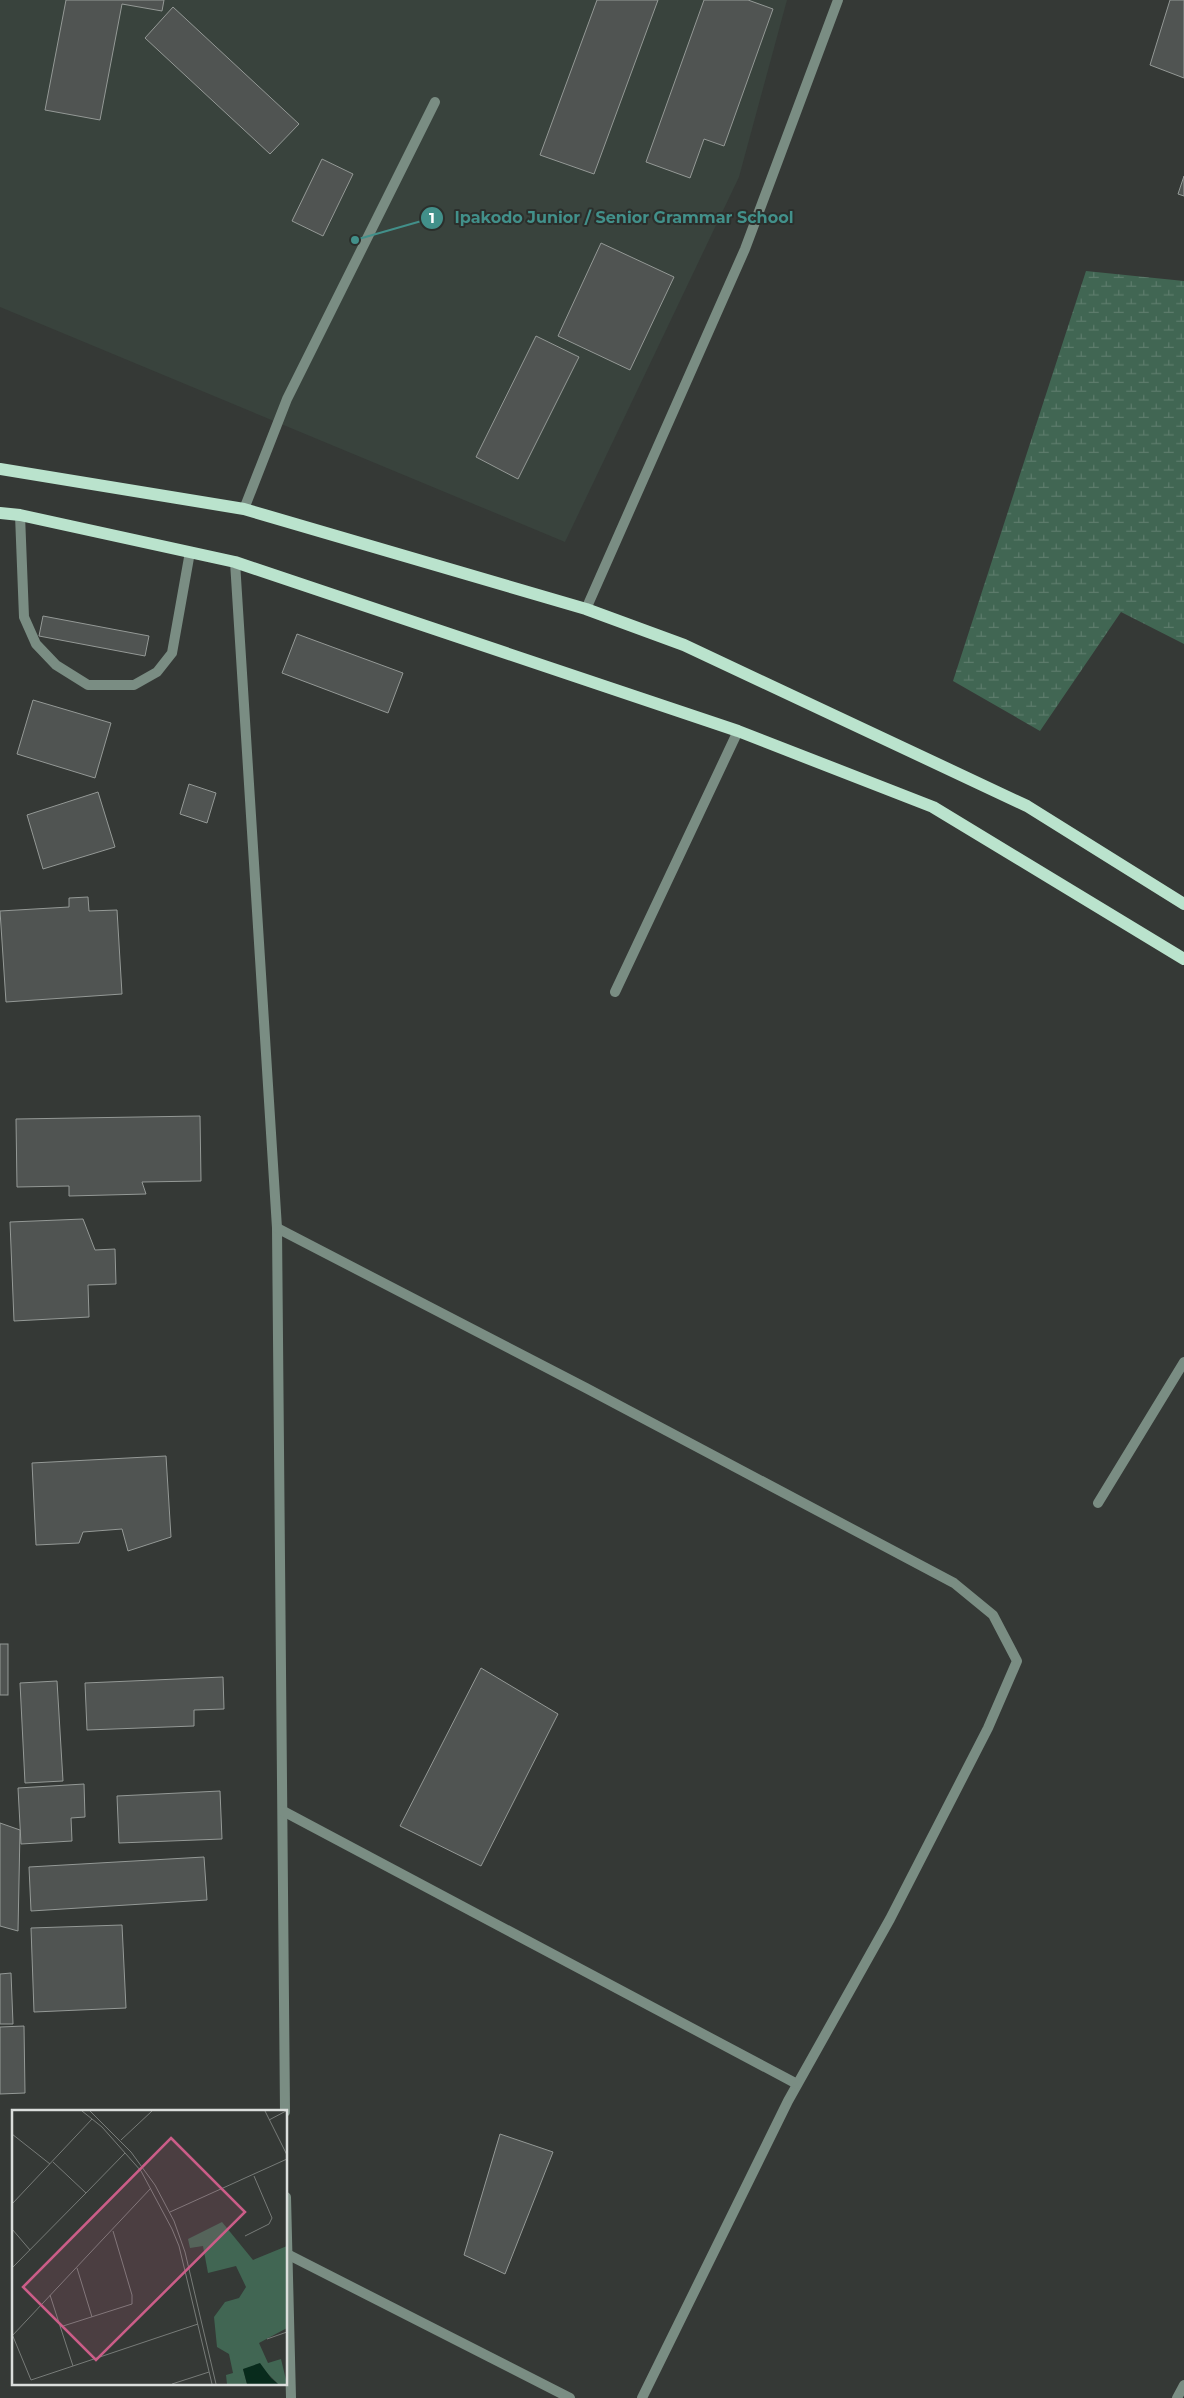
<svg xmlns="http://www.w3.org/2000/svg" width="1184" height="2398" font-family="Montserrat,sans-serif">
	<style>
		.built { fill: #39433d }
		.wetland { fill: url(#wetland-marsh) }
		.building { fill: #505452; stroke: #949996 }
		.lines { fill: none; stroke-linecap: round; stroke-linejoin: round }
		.lane { stroke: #7a8d83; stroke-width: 10 }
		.street { stroke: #7a8d83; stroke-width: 10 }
		.primary { stroke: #bae3cd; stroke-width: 12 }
		.inset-road { fill: none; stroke: #777b78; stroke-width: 1 }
		.view { fill: #cb5d88; fill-opacity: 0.15; stroke: #cb5d88; stroke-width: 2.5 }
		.inset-edge { fill: none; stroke: #dbdedc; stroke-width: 2.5 }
		.leader { fill: none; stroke: #42908a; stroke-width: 2 }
		.callout-dot { fill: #42908a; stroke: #2b2f2c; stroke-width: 2 }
		.mark-label { font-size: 15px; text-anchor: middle; font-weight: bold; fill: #fff }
		.callout-label { font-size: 16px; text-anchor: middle; font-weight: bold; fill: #42908a; stroke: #2b2f2c; stroke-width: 4; stroke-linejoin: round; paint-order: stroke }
	</style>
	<defs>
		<pattern id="wetland-marsh" width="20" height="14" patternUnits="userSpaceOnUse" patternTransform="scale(1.25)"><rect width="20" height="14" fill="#416653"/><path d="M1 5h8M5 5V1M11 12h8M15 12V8" fill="none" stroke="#5c7b6b"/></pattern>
	</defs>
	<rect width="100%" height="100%" fill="#353936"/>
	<!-- built -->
	<polygon class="built" points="0,0 787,0 739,177 565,542 0,307"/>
	<!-- wetland -->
	<polygon class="wetland" points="1086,271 1184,281 1184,644 1121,612 1040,731 953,681"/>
	<!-- building -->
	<g class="building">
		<polygon points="66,0 164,0 162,11 122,4 100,120 45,110"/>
		<polygon points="597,0 658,0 594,174 540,155"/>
		<polygon points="704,0 748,0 773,9 724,146 704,139 690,178 646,162"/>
		<polygon points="1170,0 1184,0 1184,78 1150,65"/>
		<polygon points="173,7 299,124 270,154 145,38"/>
		<polygon points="322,159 353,174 323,236 292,221"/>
		<polygon points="1184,176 1184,196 1178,194"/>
		<polygon points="601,243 674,277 630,370 558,336"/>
		<polygon points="536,336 579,357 518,479 476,457"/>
		<polygon points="43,616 149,636 145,656 39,636"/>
		<polygon points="297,634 403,673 388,713 282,673"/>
		<polygon points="33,700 111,723 95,778 17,754"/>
		<polygon points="189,784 216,793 207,823 180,814"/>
		<polygon points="98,792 115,847 43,869 27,815"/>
		<polygon points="88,897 89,911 117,910 122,994 6,1002 0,911 69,907 69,898"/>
		<polygon points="200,1116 201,1181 142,1182 146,1194 69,1196 69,1186 17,1187 16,1119"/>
		<polygon points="83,1219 95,1250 115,1249 116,1284 88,1285 89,1317 14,1321 10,1222"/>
		<polygon points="166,1456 171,1537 128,1551 122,1529 83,1532 79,1543 36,1545 32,1463"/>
		<rect x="0" y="1644" width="8" height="51"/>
		<polygon points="481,1668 558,1714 481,1866 400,1826"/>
		<polygon points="223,1677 224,1709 194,1710 194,1726 87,1730 85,1683"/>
		<polygon points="57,1681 63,1781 25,1783 20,1683"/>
		<polygon points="84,1784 85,1817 71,1818 72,1841 21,1844 18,1788"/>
		<polygon points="220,1791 222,1839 119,1843 117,1796"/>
		<polygon points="0,1823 20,1830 18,1931 0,1926"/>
		<polygon points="204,1857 207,1900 31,1911 29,1867"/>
		<polygon points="122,1925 126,2008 34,2012 31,1928"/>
		<polygon points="11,1973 13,2024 0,2024 0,1974"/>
		<polygon points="24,2026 25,2093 0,2094 0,2027"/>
		<polygon points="500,2134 553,2152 505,2274 464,2255"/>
	</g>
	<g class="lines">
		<!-- lane -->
		<g class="lane">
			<polyline points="244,509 287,399 435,102"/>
			<polyline points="20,515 24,617 36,644 56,665 88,685 134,685 157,672 172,653 190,552"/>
			<polyline points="615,992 738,731"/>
			<polyline points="1098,1503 1184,1362"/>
		</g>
		<!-- street -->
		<g class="street">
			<polyline points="235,562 277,1228 285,2112"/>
			<polyline points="586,609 745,249 838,0"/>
			<polyline points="277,1228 586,1388 954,1583 993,1615 1017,1661 988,1728 890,1919 788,2101 642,2398"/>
			<polyline points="283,1811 797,2084"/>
			<polyline points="286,2197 291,2398"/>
			<polyline points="287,2254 570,2398"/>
			<polyline points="1177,2398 1184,2385"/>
		</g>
		<!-- primary -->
		<g class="primary">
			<polyline points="0,469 244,509 586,609 684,645 1027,806 1184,904"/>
			<polyline points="0,513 20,515 235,562 738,731 933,807 1184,959"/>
		</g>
	</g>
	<!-- overview -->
	<g transform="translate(12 2110)">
		<rect width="275" height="275" fill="#353936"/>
		<path d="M 210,112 L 241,150 L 275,136 L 275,218 L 247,233 L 256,253 L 269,249 L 275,274 L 266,274 L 250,258 L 231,259 L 235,274 L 215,274 L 214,265 L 221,263 L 217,244 L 205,237 L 202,207 L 213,192 L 227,188 L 234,177 L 224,156 L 196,163 L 191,136 L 178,138 L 176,129 Z" fill="#416653"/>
		<path d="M 248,253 L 259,268 L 266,274 L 235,274 L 231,259 Z" fill="#082b1c"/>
		<path class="inset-road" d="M 70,1 L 90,17 L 129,61 L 160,119 L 167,136 L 200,274M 78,1 L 119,42 L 143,75 L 162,111 L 173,142 L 204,274M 253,1 L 275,45M 257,10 L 274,1M 0,24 L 38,54M 109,30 L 140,1M 74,83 L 113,43M 0,94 L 80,9M 158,102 L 275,49M 0,119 L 18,140M 233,126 L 257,114 L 260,108 L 242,66M 0,158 L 74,83 L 41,52M 65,158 L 80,207M 38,185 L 61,256 L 186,214M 48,217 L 120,194 L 120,185 L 101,121M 0,224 L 19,270 L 61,256M 0,226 L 139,78M 255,229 L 275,222M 160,274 L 197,262"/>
		<path class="view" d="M 159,28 L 233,102 L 84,250 L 11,177 Z"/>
		<rect width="275" height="275" class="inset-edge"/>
	</g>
	<!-- callouts -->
	<path class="leader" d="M355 240L432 218"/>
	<g class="callout-dot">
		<circle cx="355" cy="240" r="5"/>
		<circle cx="432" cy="218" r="12"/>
	</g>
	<g class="mark-label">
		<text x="432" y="223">1</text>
	</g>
	<g class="callout-label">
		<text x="624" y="223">Ipakodo Junior / Senior Grammar School</text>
	</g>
</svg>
